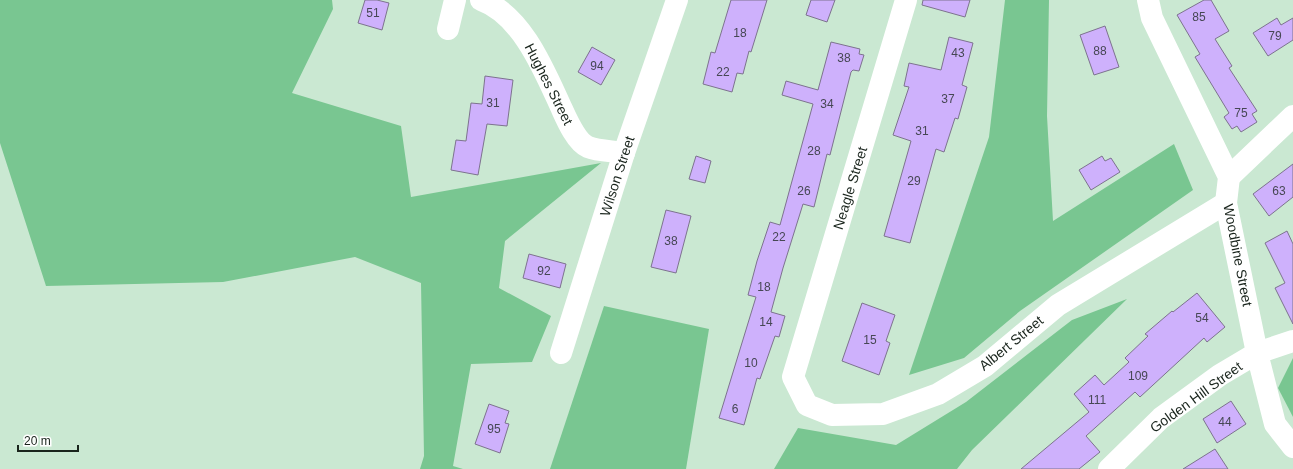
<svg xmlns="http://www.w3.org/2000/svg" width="1293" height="469" font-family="Arial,sans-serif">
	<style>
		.forest { fill: #79c691 }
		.building { fill: #ceb1fc; stroke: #7d738e }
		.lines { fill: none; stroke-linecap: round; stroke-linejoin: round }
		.minor { stroke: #fff; stroke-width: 22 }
		.labels { text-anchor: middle; stroke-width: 3; stroke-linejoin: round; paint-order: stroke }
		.number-label { font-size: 12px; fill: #464754 }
		.street-label { font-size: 14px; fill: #19241c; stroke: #fff }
	</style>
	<rect width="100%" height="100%" fill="#cae8d2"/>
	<!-- forest -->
	<g class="forest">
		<polygon points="0,0 332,0 333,9 292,93 401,126 411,197 601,163 505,241 499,288 551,316 532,362 471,364 453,466 463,469 420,469 424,456 421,283 355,257 223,282 46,286 0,143"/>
		<polygon points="1005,0 1049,0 1047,116 1053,221 1174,144 1193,190 1020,311 964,358 909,375 989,137"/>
		<polygon points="1127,299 972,450 957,469 774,469 798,428 896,445 966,402 1072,320"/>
		<polygon points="604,306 709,329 686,469 550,469"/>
		<polygon points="1293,358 1293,417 1278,388"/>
	</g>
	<!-- building -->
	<g class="building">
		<polygon points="365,0 377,0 389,3 382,30 358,23"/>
		<polygon points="731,0 767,0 751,52 749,51 743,74 737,73 732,92 703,84 711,52 715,53"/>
		<polygon points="811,0 835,0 827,22 806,15"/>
		<polygon points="923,0 970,0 965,17 922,5"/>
		<polygon points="1204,0 1211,0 1229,31 1215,39 1232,66 1229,68 1257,111 1252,114 1257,122 1241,132 1237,126 1232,129 1224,117 1229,113 1195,57 1200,54 1177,15"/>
		<polygon points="1277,18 1281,25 1293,18 1293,40 1268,56 1253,33"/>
		<polygon points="1105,26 1119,67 1094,75 1080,35"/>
		<polygon points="949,37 973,43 962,85 967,87 958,119 955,118 944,152 936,149 910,243 884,236 911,141 893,135 909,87 904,86 909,63 941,70"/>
		<polygon points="831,42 860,49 859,54 864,55 859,71 853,70 851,72 830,155 827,154 814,207 803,204 783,268 771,312 785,316 779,337 775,336 760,379 757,378 744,425 719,418 756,297 748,295 757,261 770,222 780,225 813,104 782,95 786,81 818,90"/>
		<polygon points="592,47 615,60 601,85 578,72"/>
		<polygon points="485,76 513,80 507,126 487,124 478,175 451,170 456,140 466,141 471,103 482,104"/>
		<polygon points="696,156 711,161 705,183 689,179"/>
		<polygon points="1102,156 1105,161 1111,158 1120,172 1091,190 1079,170"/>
		<polygon points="1293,164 1293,197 1269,216 1253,194"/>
		<polygon points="666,210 691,216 676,273 651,267"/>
		<polygon points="1287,231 1293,244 1293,324 1275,288 1285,283 1265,243"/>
		<polygon points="529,254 566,264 560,288 523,278"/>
		<polygon points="1197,293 1225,327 1207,342 1204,338 1140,397 1135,392 1086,436 1100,452 1079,469 1021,469 1089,412 1074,394 1095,375 1104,385 1129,362 1125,358 1148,336 1145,334 1172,311 1173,312"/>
		<polygon points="862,303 895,315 886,341 890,343 879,375 842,361"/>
		<polygon points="1231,401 1246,424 1217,443 1203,419"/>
		<polygon points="489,404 509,411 505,423 509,424 500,453 475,444"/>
		<polygon points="1215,449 1228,469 1183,469"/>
	</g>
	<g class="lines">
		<!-- minor -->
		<g class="minor">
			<path d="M 481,0 C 522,15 544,70 561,107 C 566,118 576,142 588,147 C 598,151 613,151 624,153"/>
			<polyline points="906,0 793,377 807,405 832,415 883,414 938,394 985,366 1058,305 1226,203"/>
			<polyline points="1148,0 1152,18 1229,177 1226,203 1257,353 1275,424 1293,447"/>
			<polyline points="448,29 455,0"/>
			<polyline points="1229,177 1293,116"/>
			<polyline points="561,353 624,153 677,0"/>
			<polyline points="1109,469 1161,418 1220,375 1257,353 1293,341"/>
		</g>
	</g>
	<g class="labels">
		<!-- number labels -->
		<g class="number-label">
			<text x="373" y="17">51</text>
			<text x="1199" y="21">85</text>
			<text x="740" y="37">18</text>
			<text x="1275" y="40">79</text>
			<text x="1100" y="55">88</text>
			<text x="958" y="57">43</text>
			<text x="844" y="62">38</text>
			<text x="597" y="70">94</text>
			<text x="723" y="76">22</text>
			<text x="948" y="103">37</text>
			<text x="493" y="107">31</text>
			<text x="827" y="108">34</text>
			<text x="1241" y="117">75</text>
			<text x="922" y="135">31</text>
			<text x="814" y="155">28</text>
			<text x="914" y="185">29</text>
			<text x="804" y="195">26</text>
			<text x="1279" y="195">63</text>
			<text x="779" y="241">22</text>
			<text x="671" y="245">38</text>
			<text x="544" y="275">92</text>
			<text x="764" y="291">18</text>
			<text x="1202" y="322">54</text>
			<text x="766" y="326">14</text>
			<text x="870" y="344">15</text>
			<text x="751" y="367">10</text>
			<text x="1138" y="380">109</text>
			<text x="1097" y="404">111</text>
			<text x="735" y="413">6</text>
			<text x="1225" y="426">44</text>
			<text x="494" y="433">95</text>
		</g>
		<!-- street labels -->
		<g class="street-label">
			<text transform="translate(549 84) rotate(63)" y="5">Hughes Street</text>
			<text transform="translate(617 176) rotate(-72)" y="5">Wilson Street</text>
			<text transform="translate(850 188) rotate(-73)" y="5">Neagle Street</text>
			<text transform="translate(1238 255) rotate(79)" y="5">Woodbine Street</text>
			<text transform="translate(1011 343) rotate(-39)" y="5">Albert Street</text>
			<text transform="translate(1196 397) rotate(-36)" y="5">Golden Hill Street</text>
		</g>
	</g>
	<!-- scale -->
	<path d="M18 445v6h60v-6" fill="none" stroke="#19241c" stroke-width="2"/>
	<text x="24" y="445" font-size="12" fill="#19241c" stroke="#ffffff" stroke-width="3" paint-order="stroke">20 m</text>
</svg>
